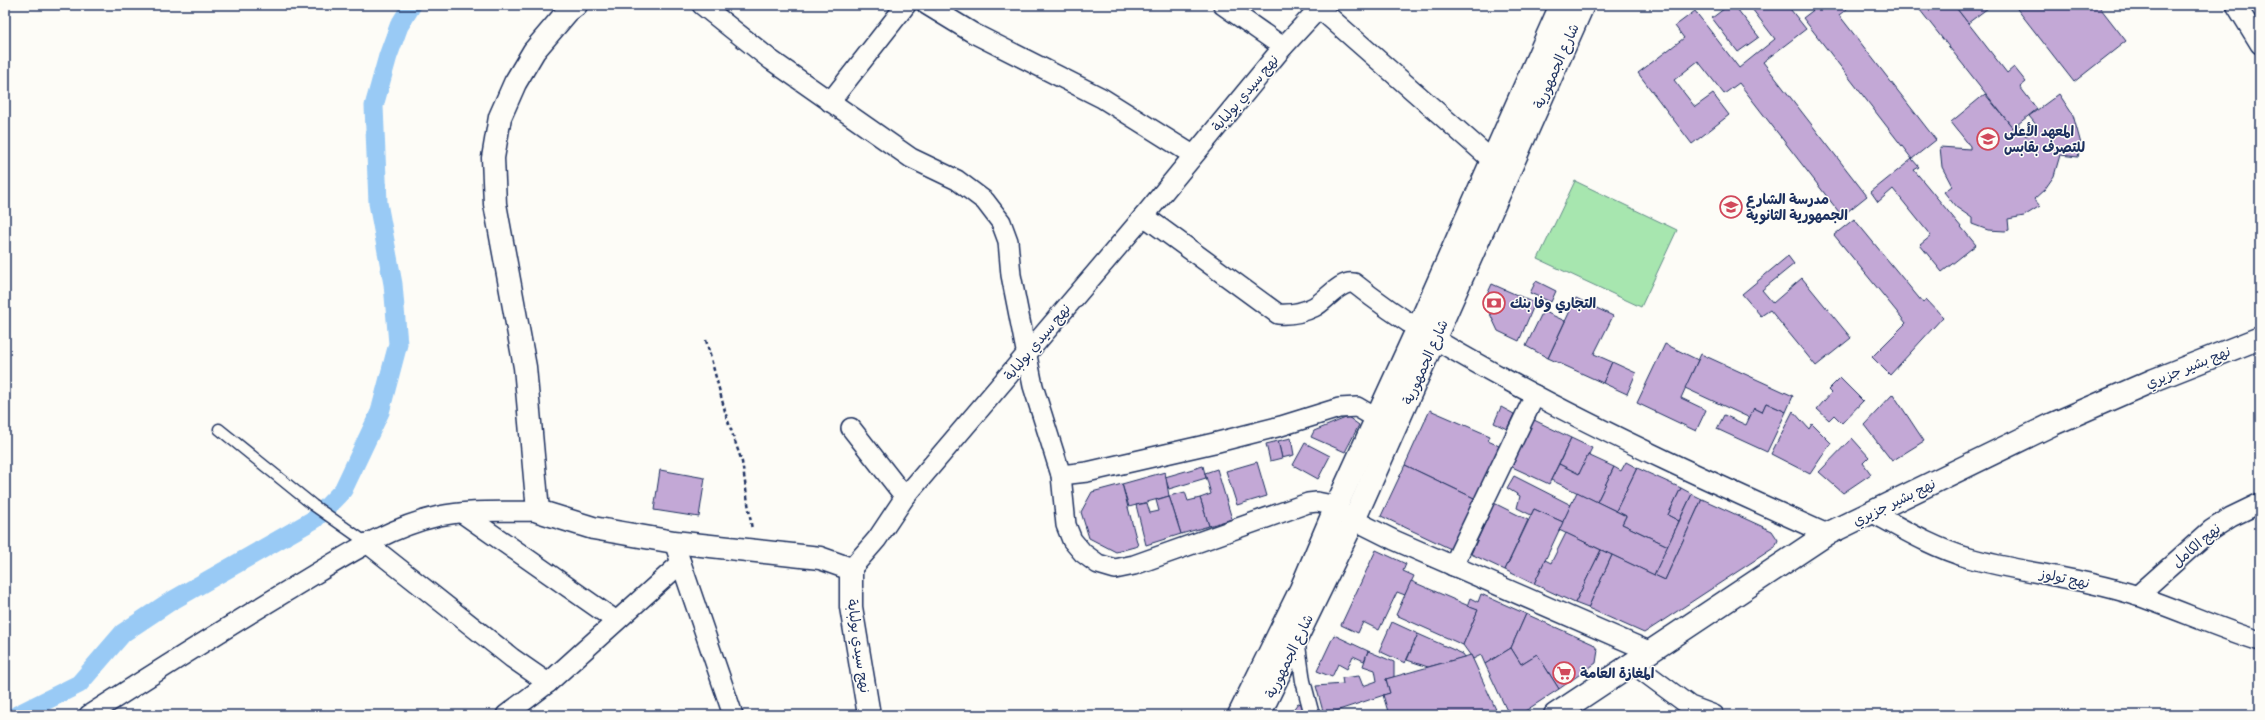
<svg xmlns="http://www.w3.org/2000/svg" width="2265" height="720" font-family="Caveat,'Playpen Sans Arabic',sans-serif">
	<style>
		.green { fill: #a7e6af; stroke: #618a86 }
		.lines { fill: none; stroke-linecap: round; stroke-linejoin: round }
		.canal { stroke: #99caf5; stroke-width: 19 }
		.building { fill: #c3a8d6; stroke: #1b2f5e }
		.service-casing { stroke: #1b2f5e; stroke-width: 13 }
		.pedestrian-casing { stroke: #1b2f5e; stroke-width: 17 }
		.minor-casing { stroke: #1b2f5e; stroke-width: 22 }
		.tertiary-casing { stroke: #1b2f5e; stroke-width: 25 }
		.secondary-casing { stroke: #1b2f5e; stroke-width: 25 }
		.path { stroke: #1b2f5e; stroke-width: 2.5; stroke-dasharray: 4 3; stroke-linecap: butt }
		.service { stroke: #fdfcf7; stroke-width: 10 }
		.pedestrian { stroke: #fdfcf7; stroke-width: 14 }
		.minor { stroke: #fdfcf7; stroke-width: 19 }
		.tertiary { stroke: #fdfcf7; stroke-width: 22 }
		.secondary { stroke: #fdfcf7; stroke-width: 22 }
		.labels { text-anchor: middle; stroke-width: 3; stroke-linejoin: round; paint-order: stroke }
		.street-label { font-size: 14px; fill: #1b2f5e; stroke: #fdfcf7 }
		.poi-label { font-size: 14px; font-weight: bold; fill: #1b2f5e; stroke: #fdfcf7; text-anchor: start }
	</style>
	<rect width="100%" height="100%" fill="#fdfcf7"/>
	<filter id="ink" filterUnits="userSpaceOnUse"><feTurbulence type="fractalNoise" baseFrequency=".025" numOctaves="2"/><feDisplacementMap in="SourceGraphic" scale="8" xChannelSelector="R" yChannelSelector="G"/><feConvolveMatrix kernelMatrix="1 2 1 2 8 2 1 2 1" color-interpolation-filters="sRGB"/></filter>
	<g filter="url(#ink)">
		<!-- green -->
		<polygon class="green" points="1575,181 1677,230 1641,307 1538,259"/>
		<g class="lines">
			<!-- canal -->
			<polyline class="canal" points="17,715 79,684 123,633 168,603 315,519 343,490 380,412 398,344 393,284 378,203 374,106 388,56 399,26 412,5"/>
		</g>
		<!-- building -->
		<g class="building">
			<polygon points="1729,5 1734,5 1759,37 1738,52 1712,18"/>
			<polygon points="1749,5 1787,5 1806,29 1763,62 1867,196 1842,216 1739,83 1724,94 1698,61 1674,80 1695,107 1713,94 1729,115 1692,144 1638,73 1684,38 1675,26 1695,11 1739,68 1775,39"/>
			<polygon points="1820,5 1852,5 1839,15 1936,140 1912,159 1803,18"/>
			<polygon points="1916,5 1954,5 2007,73 2014,67 2026,82 2020,87 2037,109 2013,128"/>
			<polygon points="1954,5 1992,5 1968,23"/>
			<polygon points="2014,5 2098,5 2126,41 2074,82"/>
			<polygon points="1985,94 2013,128 2018,124 2026,136 2038,127 2029,116 2059,94 2073,115 2081,144 2078,157 2060,155 2054,176 2045,189 2034,199 2040,206 2024,216 2008,219 2009,230 2005,231 1988,230 1972,224 1972,218 1956,207 1944,192 1952,186 1942,167 1940,147 1970,149 1970,146 1951,122"/>
			<polygon points="1912,159 1919,167 1914,170 1976,245 1942,272 1920,245 1931,236 1893,189 1878,202 1871,192"/>
			<polygon points="1854,219 1923,303 1926,299 1943,317 1890,375 1872,357 1906,323 1834,235"/>
			<polygon points="1788,256 1794,264 1762,290 1773,303 1802,278 1851,338 1816,366 1770,310 1761,316 1742,294"/>
			<polygon points="1536,281 1556,291 1551,302 1530,293"/>
			<polygon points="1492,284 1535,303 1519,341 1498,331 1484,301"/>
			<polygon points="1576,298 1613,316 1594,354 1612,362 1603,383 1548,358"/>
			<polygon points="1543,311 1565,321 1548,358 1526,346"/>
			<polygon points="1665,344 1698,360 1681,398 1706,410 1696,431 1637,403"/>
			<polygon points="1701,354 1793,396 1786,412 1766,403 1762,412 1754,408 1750,418 1685,388"/>
			<polygon points="1612,362 1636,373 1627,394 1603,383"/>
			<polygon points="1840,378 1863,401 1842,423 1834,415 1829,420 1817,409 1831,393 1828,390"/>
			<polygon points="1893,394 1924,441 1892,461 1864,425"/>
			<polygon points="1766,403 1786,412 1767,452 1717,429 1724,415 1746,425 1754,408 1762,412"/>
			<polygon points="1501,407 1514,414 1507,429 1494,423"/>
			<polygon points="1430,410 1490,436 1488,441 1499,446 1476,499 1405,465"/>
			<polygon points="1793,411 1809,429 1812,424 1831,443 1810,474 1771,454"/>
			<polygon points="1348,417 1359,425 1345,452 1311,437 1314,431"/>
			<polygon points="1532,419 1571,438 1549,484 1510,466"/>
			<polygon points="1291,438 1294,455 1282,458 1278,441"/>
			<polygon points="1571,438 1592,448 1579,474 1559,464"/>
			<polygon points="1852,438 1869,457 1863,463 1871,474 1843,493 1819,472"/>
			<polygon points="1278,441 1282,458 1270,461 1266,444"/>
			<polygon points="1305,443 1330,456 1318,479 1293,465"/>
			<polygon points="1588,455 1614,467 1597,502 1551,480 1559,464 1579,474"/>
			<polygon points="1257,462 1267,496 1237,505 1226,471"/>
			<polygon points="1626,462 1637,468 1616,511 1597,502 1614,467 1621,471"/>
			<polygon points="1405,465 1476,499 1453,550 1381,516"/>
			<polygon points="1203,466 1206,478 1169,489 1165,477"/>
			<polygon points="1637,468 1681,488 1668,515 1679,521 1668,546 1622,524 1626,516 1616,511"/>
			<polygon points="1217,469 1232,519 1209,526 1200,498 1211,494 1205,473"/>
			<polygon points="660,470 705,478 699,517 654,510"/>
			<polygon points="1165,472 1169,496 1129,507 1122,484"/>
			<polygon points="1514,476 1571,505 1563,522 1534,509 1531,515 1517,508 1520,496 1507,488"/>
			<polygon points="1122,484 1138,546 1116,552 1089,538 1081,512 1092,492"/>
			<polygon points="1681,488 1692,494 1679,521 1668,515"/>
			<polygon points="1185,492 1188,501 1200,498 1209,526 1181,534 1169,496"/>
			<polygon points="1577,492 1626,516 1622,524 1668,546 1654,575 1559,530"/>
			<polygon points="1692,494 1702,499 1665,580 1654,575"/>
			<polygon points="1169,496 1181,534 1146,545 1136,505 1147,503 1150,513 1159,511 1156,500"/>
			<polygon points="1702,499 1772,531 1778,540 1775,547 1644,633 1588,608 1612,555 1665,580"/>
			<polygon points="1494,503 1528,520 1505,570 1471,554"/>
			<polygon points="1534,509 1563,522 1534,584 1505,570"/>
			<polygon points="1566,533 1601,550 1575,603 1534,584 1545,560 1551,563"/>
			<polygon points="1376,550 1406,564 1403,571 1414,576 1405,595 1397,592 1379,630 1363,622 1358,633 1341,625"/>
			<polygon points="1601,550 1612,555 1588,608 1575,603"/>
			<polygon points="1411,581 1478,610 1463,645 1396,615"/>
			<polygon points="1481,594 1526,614 1511,648 1485,664 1481,655 1473,659 1463,645 1478,610 1467,606 1470,598 1478,602"/>
			<polygon points="1526,614 1593,644 1598,650 1596,663 1559,689 1537,654 1521,664 1511,648"/>
			<polygon points="1392,622 1418,634 1405,663 1379,651"/>
			<polygon points="1418,634 1463,654 1465,657 1428,667 1407,660"/>
			<polygon points="1334,635 1368,651 1364,661 1353,656 1347,669 1338,664 1332,677 1317,671"/>
			<polygon points="1511,648 1521,664 1537,654 1559,689 1519,715 1509,715 1485,664"/>
			<polygon points="1368,651 1394,662 1394,677 1386,679 1390,693 1324,715 1316,686 1343,684 1342,678 1359,676 1363,686 1377,681 1375,670 1363,666"/>
			<polygon points="1471,655 1498,714 1389,715 1383,695 1390,693 1386,679"/>
			<polygon points="1298,703 1302,704 1306,715 1289,715"/>
		</g>
		<g class="lines">
			<!-- service casing -->
			<g class="service-casing">
				<polyline id="service" points="219,429 313,505 367,543"/>
			</g>
			<!-- pedestrian casing -->
			<g class="pedestrian-casing">
				<polyline id="pedestrian" points="1297,639 1303,681 1312,715"/>
			</g>
			<!-- minor casing -->
			<g class="minor-casing">
				<g id="minor">
					<polyline points="702,5 771,60 911,158 957,180 985,201 1001,222 1008,241 1011,275 1033,386 1061,475 1066,525 1072,540 1083,553 1098,564 1115,569 1134,565 1308,503 1317,502 1327,504 1354,520 1394,540 1651,652"/>
					<polyline points="927,5 973,33 1102,98 1193,155"/>
					<polyline points="1223,5 1283,47"/>
					<polyline points="2236,5 2260,44"/>
					<polyline points="1319,8 1493,161"/>
					<polyline points="830,102 906,5"/>
					<path d="M 1144,216 L 1278,314 C 1291,315 1302,313 1314,307 C 1326,301 1340,280 1354,283 C 1401,321 1452,350 1505,379 C 1609,436 1718,485 1827,534"/>
					<polyline points="851,428 905,497"/>
					<polyline points="1061,475 1087,472 1214,443 1281,426 1339,408 1357,407 1376,418"/>
					<polyline points="462,513 615,620"/>
					<path d="M 1873,513 C 1904,530 1934,548 1969,558 C 2024,573 2083,578 2138,596 C 2179,610 2218,628 2260,641"/>
					<polyline points="367,543 512,658 548,683"/>
					<polyline points="681,563 733,715"/>
					<polyline points="1453,566 1535,395"/>
					<polyline points="851,569 877,539 905,497 1144,216 1283,47 1322,5"/>
					<polyline points="2137,596 2211,530 2231,517 2260,503"/>
					<polyline points="1632,663 1690,706 1714,715"/>
					<path d="M 89,715 C 156,672 224,629 292,588 C 339,560 385,528 439,516 C 471,509 506,512 538,511"/>
					<polyline points="506,715 548,683 681,563 674,542"/>
				</g>
			</g>
			<!-- tertiary casing -->
			<g class="tertiary-casing">
				<g id="tertiary">
					<polyline points="576,5 568,11 534,51 515,83 500,117 493,158 495,204 525,367 538,511 593,528 674,542 820,558 851,569 851,607 869,715"/>
					<polyline points="1555,715 1827,534 2053,424 2154,380 2260,338"/>
				</g>
			</g>
			<!-- secondary casing -->
			<g class="secondary-casing">
				<g id="secondary">
					<polyline points="1239,715 1301,589 1335,509 1417,330 1561,5"/>
					<polyline points="1259,715 1354,520 1583,5"/>
				</g>
			</g>
			<!-- path -->
			<polyline class="path" points="706,340 726,415 742,462 752,530"/>
			<!-- service -->
			<use href="#service" class="service"/>
			<!-- pedestrian -->
			<use href="#pedestrian" class="pedestrian"/>
			<!-- minor -->
			<use href="#minor" class="minor"/>
			<!-- tertiary -->
			<use href="#tertiary" class="tertiary"/>
			<!-- secondary -->
			<use href="#secondary" class="secondary"/>
		</g>
	</g>
	<!-- icons -->
	<defs>
		<g id="university-ring" transform="scale(1.15)"><circle r="9.5" fill="#fdfcf7" stroke="#d1495b" stroke-width="1.5"/><path d="M0-5L7-2L0 1L-7-2ZM-4 1L0 2.5L4 1V4Q0 6-4 4Z" fill="#d1495b"/></g>
		<g id="school-ring" transform="scale(1.15)"><circle r="9.5" fill="#fdfcf7" stroke="#d1495b" stroke-width="1.5"/><path d="M0-5L7-2L0 1L-7-2ZM-4 1L0 2.5L4 1V4Q0 6-4 4Z" fill="#d1495b"/></g>
		<g id="bank-ring" transform="scale(1.15)"><circle r="9.5" fill="#fdfcf7" stroke="#d1495b" stroke-width="1.5"/><path d="M-6-4H6V4H-6ZM0-2.3a2.3 2.3 0 1 0 0 4.6a2.3 2.3 0 1 0 0-4.6Z" fill="#d1495b"/></g>
		<g id="supermarket-ring" transform="scale(1.15)"><circle r="9.5" fill="#fdfcf7" stroke="#d1495b" stroke-width="1.5"/><path d="M-6-5.5h2.5l.6 2H6L4.5 2H-2.5L-4.4-4H-6ZM-1.5 3.2a1.3 1.3 0 1 0 .1 0ZM3 3.2a1.3 1.3 0 1 0 .1 0Z" fill="#d1495b"/></g>
	</defs>
	<g fill-rule="evenodd">
		<use href="#university-ring" x="1988" y="139"/>
		<use href="#school-ring" x="1731" y="207"/>
		<use href="#bank-ring" x="1494" y="303"/>
		<use href="#supermarket-ring" x="1564" y="673"/>
	</g>
	<g class="labels">
		<!-- street labels -->
		<g class="street-label">
			<text transform="translate(1556 66) rotate(-66)" y="5">شارع الجمهورية</text>
			<text transform="translate(1245 93) rotate(-50)" y="5">نهج سيدي بولبابة</text>
			<text transform="translate(1037 342) rotate(-50)" y="5">نهج سيدي بولبابة</text>
			<text transform="translate(1425 362) rotate(-66)" y="5">شارع الجمهورية</text>
			<text transform="translate(2188 367) rotate(-22)" y="5">نهج بشير جزيري</text>
			<text transform="translate(1894 502) rotate(-26)" y="5">نهج بشير جزيري</text>
			<text transform="translate(2196 545) rotate(-40)" y="5">نهج الكامل</text>
			<text transform="translate(2065 578) rotate(12)" y="5">نهج تولوز</text>
			<text transform="translate(859 646) rotate(82)" y="5">نهج سيدي بولبابة</text>
			<text transform="translate(1289 656) rotate(-64)" y="5">شارع الجمهورية</text>
		</g>
		<!-- poi labels -->
		<g class="poi-label">
			<text x="2004" y="136">المعهد الأعلى<tspan x="2004" dy="16">للتصرف بقابس</tspan></text>
			<text x="1746" y="204">مدرسة الشارع<tspan x="1746" dy="16">الجمهورية الثانوية</tspan></text>
			<text x="1510" y="308">التجاري وفا بنك</text>
			<text x="1580" y="678">المغازة العامة</text>
		</g>
	</g>
	<!-- margin -->
	<rect width="2265" height="720" fill="none" stroke="#fdfcf7" stroke-width="20"/>
	<rect x="10" y="10" width="2245" height="700" fill="none" stroke="#1b2f5e" stroke-width="1.5" filter="url(#ink)"/>
</svg>
